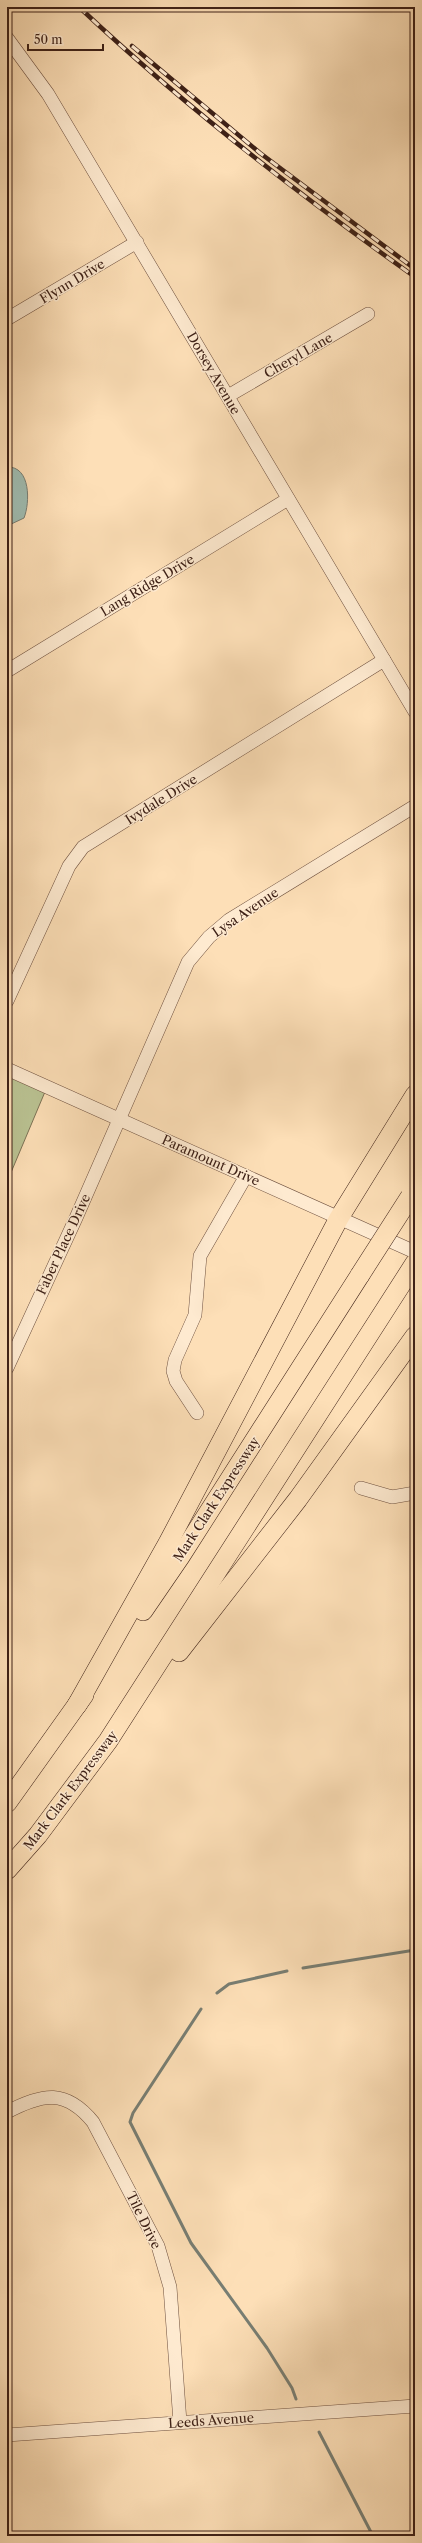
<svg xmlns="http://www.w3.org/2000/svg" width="422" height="2543" font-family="'Libre Caslon Text',serif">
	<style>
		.green { fill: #bac393; stroke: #7c7255 }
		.water { fill: #9fbcb1; stroke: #787e73 }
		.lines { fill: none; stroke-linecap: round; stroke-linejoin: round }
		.stream { stroke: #787e73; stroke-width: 3 }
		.minor-casing { stroke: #6e503f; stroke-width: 14 }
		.highway-casing { stroke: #3e2117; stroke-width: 20 }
		.minor { stroke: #feead0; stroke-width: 13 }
		.highway { stroke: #fddfb7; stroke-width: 19 }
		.rail-casing { stroke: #3e2117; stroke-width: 4.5 }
		.rail { stroke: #feead0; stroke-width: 3; stroke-dasharray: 9; stroke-linecap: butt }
		.highway-bridge-casing { stroke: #3e2117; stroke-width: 20; stroke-linecap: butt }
		.highway-bridge { stroke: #fddfb7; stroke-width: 19 }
		.labels { text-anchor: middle; stroke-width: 3; stroke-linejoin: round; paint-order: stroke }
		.street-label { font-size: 13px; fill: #3e2117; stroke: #feead0 }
	</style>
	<rect width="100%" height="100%" fill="#fddfb7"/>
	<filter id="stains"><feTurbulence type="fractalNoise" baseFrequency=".005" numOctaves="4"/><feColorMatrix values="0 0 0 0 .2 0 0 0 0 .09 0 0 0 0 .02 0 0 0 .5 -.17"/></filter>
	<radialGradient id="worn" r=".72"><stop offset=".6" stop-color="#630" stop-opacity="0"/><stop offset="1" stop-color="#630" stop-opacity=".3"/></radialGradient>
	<!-- green -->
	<polygon class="green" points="7,1069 47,1087 7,1182"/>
	<!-- water -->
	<path class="water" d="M 7,467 C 31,466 30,503 24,518 L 7,526 Z"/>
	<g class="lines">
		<!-- stream -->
		<g class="stream">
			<polyline points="303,1968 415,1950"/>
			<polyline points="217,1993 229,1984 287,1971"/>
			<polyline points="201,2009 133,2113 130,2122 191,2243 267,2348 292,2388 296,2399"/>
			<polyline points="319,2432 373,2536"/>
		</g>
		<!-- minor casing -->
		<g class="minor-casing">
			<g id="minor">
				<polyline points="7,38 48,94 415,712"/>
				<polyline points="7,319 137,242"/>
				<polyline points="228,396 368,314"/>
				<polyline points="7,671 288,499"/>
				<polyline points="7,1001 69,866 83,847 384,660"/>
				<polyline points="7,1069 415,1252"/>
				<polyline points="7,1368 76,1218 188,962 209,937 229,920 415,806"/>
				<polyline points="197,1413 176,1381 173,1371 175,1360 195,1315 200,1256 246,1176"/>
				<polyline points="361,1488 392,1497 415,1493"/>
				<path d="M 7,2112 C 43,2093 66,2089 93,2122 L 158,2246 L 170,2287 L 180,2422"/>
				<polyline points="7,2435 415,2406"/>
			</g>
		</g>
		<!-- highway casing -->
		<g class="highway-casing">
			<g id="highway">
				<polyline points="143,1611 180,1557 360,1275"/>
				<polyline points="179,1652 298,1499 415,1336"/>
				<polyline points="77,1705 168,1543 339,1218 415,1095"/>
				<polyline points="7,1803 84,1695"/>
				<polyline points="7,1870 38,1835 108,1741 415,1263"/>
			</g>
		</g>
		<!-- minor -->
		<use href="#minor" class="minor"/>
		<!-- highway -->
		<use href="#highway" class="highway"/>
		<!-- rail casing -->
		<g class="rail-casing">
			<g id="rail">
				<path d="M 79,7 C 183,105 298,194 415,277"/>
				<polyline points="132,46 260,153 415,269"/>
			</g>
		</g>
		<!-- rail -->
		<use href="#rail" class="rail"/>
		<!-- highway-bridge casing -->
		<g class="highway-bridge-casing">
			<polyline id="highway-bridge" points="360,1275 410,1197"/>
		</g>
		<!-- highway-bridge -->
		<use href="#highway-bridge" class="highway-bridge"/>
	</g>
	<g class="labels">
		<!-- street labels -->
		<g class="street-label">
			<text transform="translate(72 281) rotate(-31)" y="5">Flynn Drive</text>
			<text transform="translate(298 355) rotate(-30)" y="5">Cheryl Lane</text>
			<text transform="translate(214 373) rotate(60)" y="5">Dorsey Avenue</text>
			<text transform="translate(147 585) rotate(-31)" y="5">Lang Ridge Drive</text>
			<text transform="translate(161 799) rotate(-32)" y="5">Ivydale Drive</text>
			<text transform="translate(245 912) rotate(-34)" y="5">Lysa Avenue</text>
			<text transform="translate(211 1160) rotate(24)" y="5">Paramount Drive</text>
			<text transform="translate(63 1244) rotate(-65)" y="5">Faber Place Drive</text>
			<text transform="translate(216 1499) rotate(-57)" y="5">Mark Clark Expressway</text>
			<text transform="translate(70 1790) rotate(-53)" y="5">Mark Clark Expressway</text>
			<text transform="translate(144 2220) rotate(64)" y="5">Tile Drive</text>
			<text transform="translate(211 2420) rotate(-4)" y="5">Leeds Avenue</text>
		</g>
	</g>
	<!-- margin -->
	<rect width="422" height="2543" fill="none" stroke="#fddfb7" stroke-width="24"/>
	<rect x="8" y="8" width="406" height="2527" fill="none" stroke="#3e2117" stroke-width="2"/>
	<rect x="12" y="12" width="398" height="2519" fill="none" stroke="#3e2117"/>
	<!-- scale -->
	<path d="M28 44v6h75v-6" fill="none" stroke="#3e2117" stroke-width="2"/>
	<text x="34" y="44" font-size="12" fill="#3e2117" stroke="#feead0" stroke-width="3" paint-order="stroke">50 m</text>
	<rect width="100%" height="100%" filter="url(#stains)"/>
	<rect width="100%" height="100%" fill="url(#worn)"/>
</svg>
